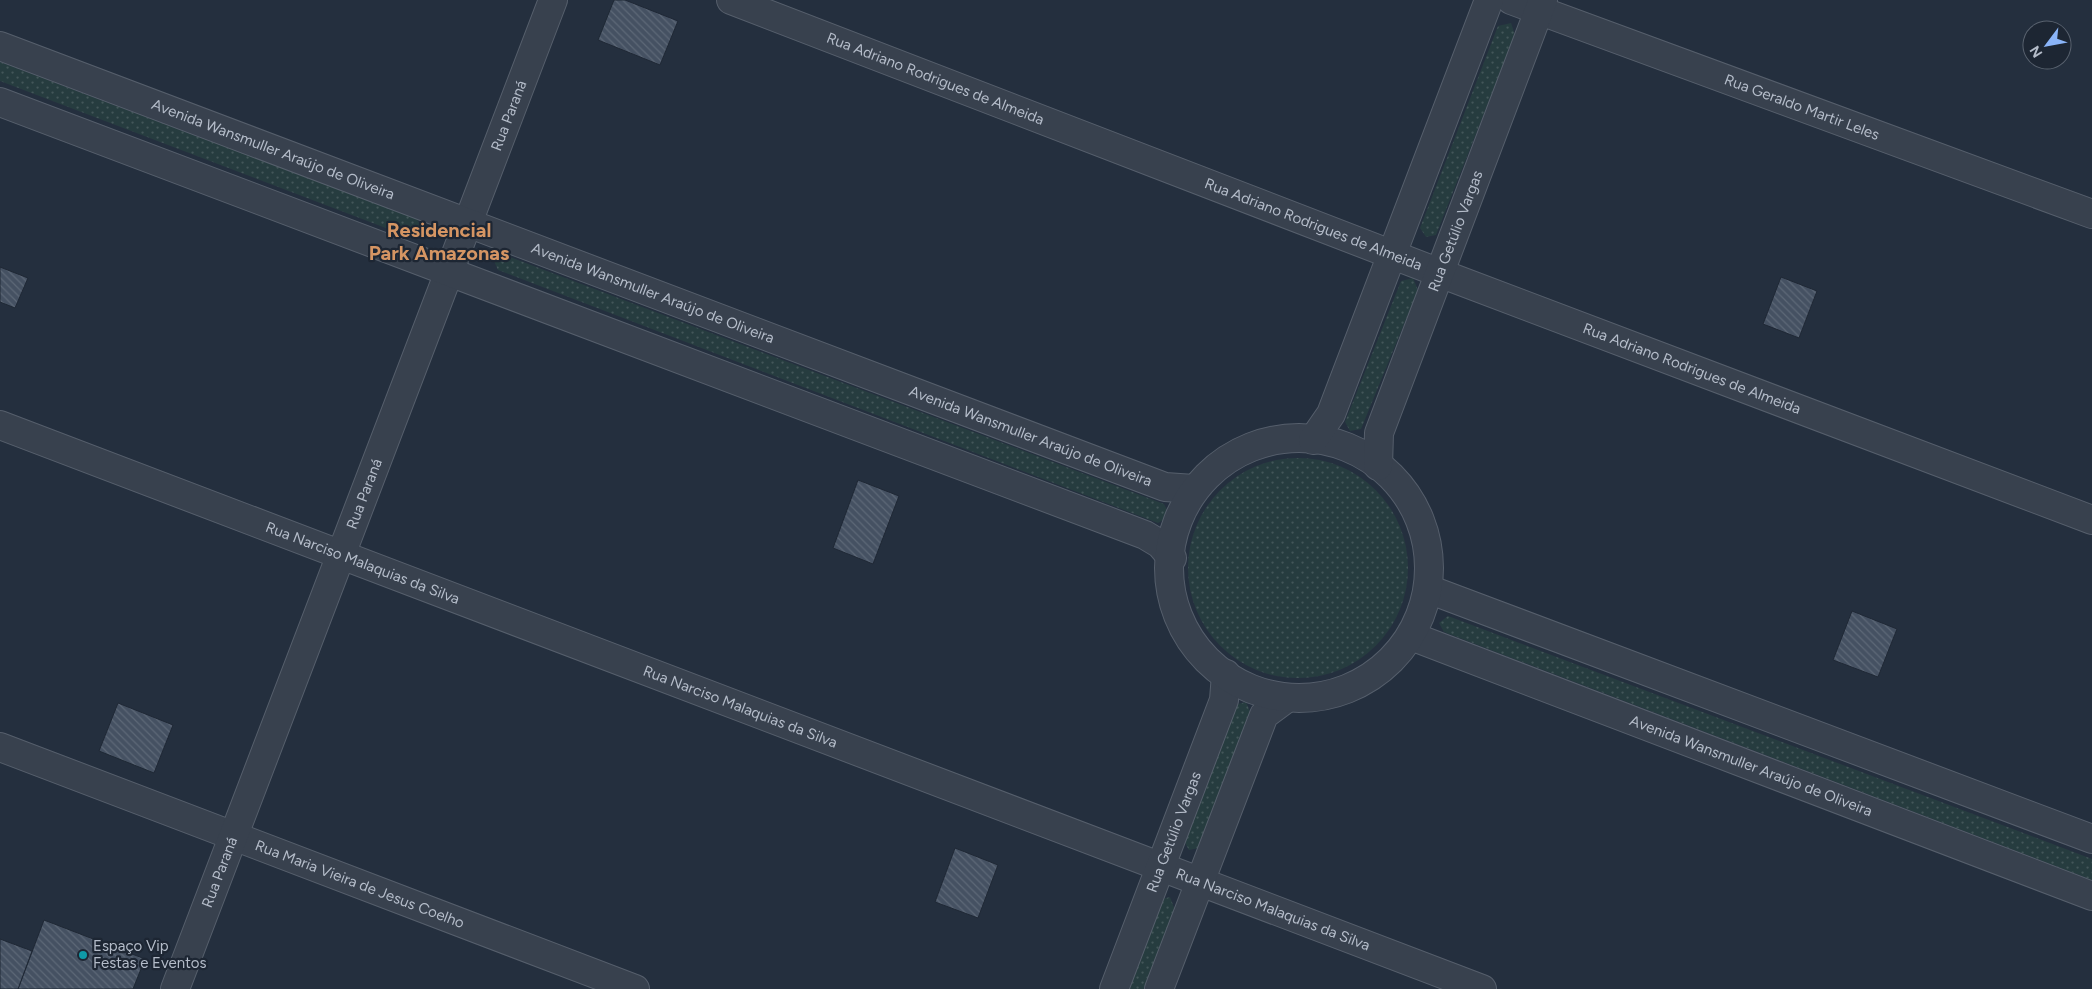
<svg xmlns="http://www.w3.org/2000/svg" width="2092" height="989" font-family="Figtree,sans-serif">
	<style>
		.grass { fill: url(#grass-dots) }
		.building { fill: url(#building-back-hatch); stroke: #1f2835 }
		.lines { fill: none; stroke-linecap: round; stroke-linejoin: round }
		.minor-casing { stroke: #565f6c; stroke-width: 30 }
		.tertiary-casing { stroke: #565f6c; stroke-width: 30 }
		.minor { stroke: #38414e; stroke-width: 28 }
		.tertiary { stroke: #38414e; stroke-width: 28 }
		.culture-dot { fill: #0f9aa8; stroke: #1d2633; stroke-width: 2 }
		.labels { text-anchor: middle; stroke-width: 4.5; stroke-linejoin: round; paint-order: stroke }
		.street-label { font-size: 15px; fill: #b4bcc9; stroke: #1d2633 }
		.poi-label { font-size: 15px; fill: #b4bcc9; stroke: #1d2633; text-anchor: start }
		.district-label { font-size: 20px; font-weight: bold; fill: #d59563; stroke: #1d2633 }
	</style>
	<defs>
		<pattern id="grass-dots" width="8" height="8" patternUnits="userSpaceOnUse" patternTransform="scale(1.25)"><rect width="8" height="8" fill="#263c3f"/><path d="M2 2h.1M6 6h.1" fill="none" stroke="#435659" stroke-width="1.8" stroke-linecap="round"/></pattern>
		<pattern id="building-back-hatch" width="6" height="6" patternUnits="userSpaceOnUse" patternTransform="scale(1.25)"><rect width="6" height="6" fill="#455162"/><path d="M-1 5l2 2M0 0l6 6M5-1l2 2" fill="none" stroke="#5d6877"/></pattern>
	</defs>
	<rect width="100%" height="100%" fill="#242f3e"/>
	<!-- grass -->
	<g class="grass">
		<polygon points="1511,23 1515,35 1436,235 1426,237 1420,228 1498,26"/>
		<polygon points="0,62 417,219 423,231 412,238 0,81"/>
		<polygon points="502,254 1164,504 1170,516 1158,523 498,270 494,261"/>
		<polygon points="1413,278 1418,290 1361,429 1350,431 1345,422 1401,281"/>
		<circle cx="1298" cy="568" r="110"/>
		<polygon points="1448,616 2092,859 2092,880 1444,632 1439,623"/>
		<polygon points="1246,702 1251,714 1199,848 1189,850 1184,841 1234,705"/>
		<polygon points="1170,897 1175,910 1145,989 1125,989 1158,900"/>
	</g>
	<!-- building -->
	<g class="building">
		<polygon points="614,0 625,0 678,21 660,65 598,40"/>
		<polygon points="0,267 28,278 15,308 0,302"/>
		<polygon points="1781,277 1817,291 1799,338 1763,324"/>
		<polygon points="858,480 899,496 873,564 833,548"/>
		<polygon points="1852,611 1897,629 1878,677 1833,660"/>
		<polygon points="118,703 173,725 154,773 99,751"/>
		<polygon points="955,848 998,865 978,918 935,902"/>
		<polygon points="44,920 145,959 133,989 18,989"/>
		<polygon points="0,939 32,951 18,989 0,989"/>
	</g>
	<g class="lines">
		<!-- minor casing -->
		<g class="minor-casing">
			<g id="minor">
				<path id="s1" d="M 731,0 L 1458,280 L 2092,520"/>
				<path id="s2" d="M 1511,0 L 2092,214"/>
				<path id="s3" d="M 0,425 L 1482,989"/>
				<polyline points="1428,589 2092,839"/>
				<path id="s4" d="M 1411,636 L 2092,896"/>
				<path id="s5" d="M 0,747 L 635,989"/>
				<path id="s6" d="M 175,989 L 553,0"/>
				<path id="s7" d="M 1114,989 L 1224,700 L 1226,674"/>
				<polyline points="1159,989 1264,715 1287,698"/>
			</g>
		</g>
		<!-- tertiary casing -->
		<g class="tertiary-casing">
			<g id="tertiary">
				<path id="s8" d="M 0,46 L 1165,487 L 1194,489"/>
				<polyline points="0,102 1145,535 1160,544 1172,558"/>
				<circle cx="1299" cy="568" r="130"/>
				<polyline points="1313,440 1331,414 1489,0"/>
				<path id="s9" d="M 1378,466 L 1379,433 L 1543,0"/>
			</g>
		</g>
		<!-- minor -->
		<use href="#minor" class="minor"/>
		<!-- tertiary -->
		<use href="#tertiary" class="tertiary"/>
	</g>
	<!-- markers -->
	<circle class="culture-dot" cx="83" cy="955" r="5"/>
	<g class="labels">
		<!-- street labels -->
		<g class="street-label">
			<text dy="5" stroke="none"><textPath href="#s1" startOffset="219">Rua Adriano Rodrigues de Almeida</textPath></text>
			<text dy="5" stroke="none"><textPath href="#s2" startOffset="310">Rua Geraldo Martir Leles</textPath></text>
			<text dy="5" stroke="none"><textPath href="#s6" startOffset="935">Rua Paraná</textPath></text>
			<text dy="5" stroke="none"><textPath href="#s8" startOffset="292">Avenida Wansmuller Araújo de Oliveira</textPath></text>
			<text dy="5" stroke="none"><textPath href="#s1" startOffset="624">Rua Adriano Rodrigues de Almeida</textPath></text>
			<text dy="5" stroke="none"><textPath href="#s9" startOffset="249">Rua Getúlio Vargas</textPath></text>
			<text dy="5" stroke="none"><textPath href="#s8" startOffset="698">Avenida Wansmuller Araújo de Oliveira</textPath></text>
			<text dy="5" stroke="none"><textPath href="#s1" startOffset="1029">Rua Adriano Rodrigues de Almeida</textPath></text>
			<text dy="5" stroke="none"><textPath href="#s8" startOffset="1102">Avenida Wansmuller Araújo de Oliveira</textPath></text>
			<text dy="5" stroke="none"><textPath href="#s6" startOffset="530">Rua Paraná</textPath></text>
			<text dy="5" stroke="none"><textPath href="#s3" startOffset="388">Rua Narciso Malaquias da Silva</textPath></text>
			<text dy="5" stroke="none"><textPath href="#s3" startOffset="792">Rua Narciso Malaquias da Silva</textPath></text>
			<text dy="5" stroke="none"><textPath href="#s4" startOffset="364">Avenida Wansmuller Araújo de Oliveira</textPath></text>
			<text dy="5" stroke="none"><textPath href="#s7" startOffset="168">Rua Getúlio Vargas</textPath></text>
			<text dy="5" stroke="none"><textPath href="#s6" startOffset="125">Rua Paraná</textPath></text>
			<text dy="5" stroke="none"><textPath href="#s5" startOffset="385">Rua Maria Vieira de Jesus Coelho</textPath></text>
			<text dy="5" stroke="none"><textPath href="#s3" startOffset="1362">Rua Narciso Malaquias da Silva</textPath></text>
		</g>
		<!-- poi labels -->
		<g class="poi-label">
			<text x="93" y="951">Espaço Vip<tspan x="93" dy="17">Festas e Eventos</tspan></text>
		</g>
		<!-- district labels -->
		<g class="district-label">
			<text x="439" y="237">Residencial<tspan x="439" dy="23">Park Amazonas</tspan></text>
		</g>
	</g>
	<!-- north arrow -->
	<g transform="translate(2047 45) rotate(238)"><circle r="24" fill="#1d2633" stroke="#59626f"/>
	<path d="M0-4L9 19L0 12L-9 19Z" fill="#8ab4f8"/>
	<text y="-8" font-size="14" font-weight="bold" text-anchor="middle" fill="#b4bcc9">N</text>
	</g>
</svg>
